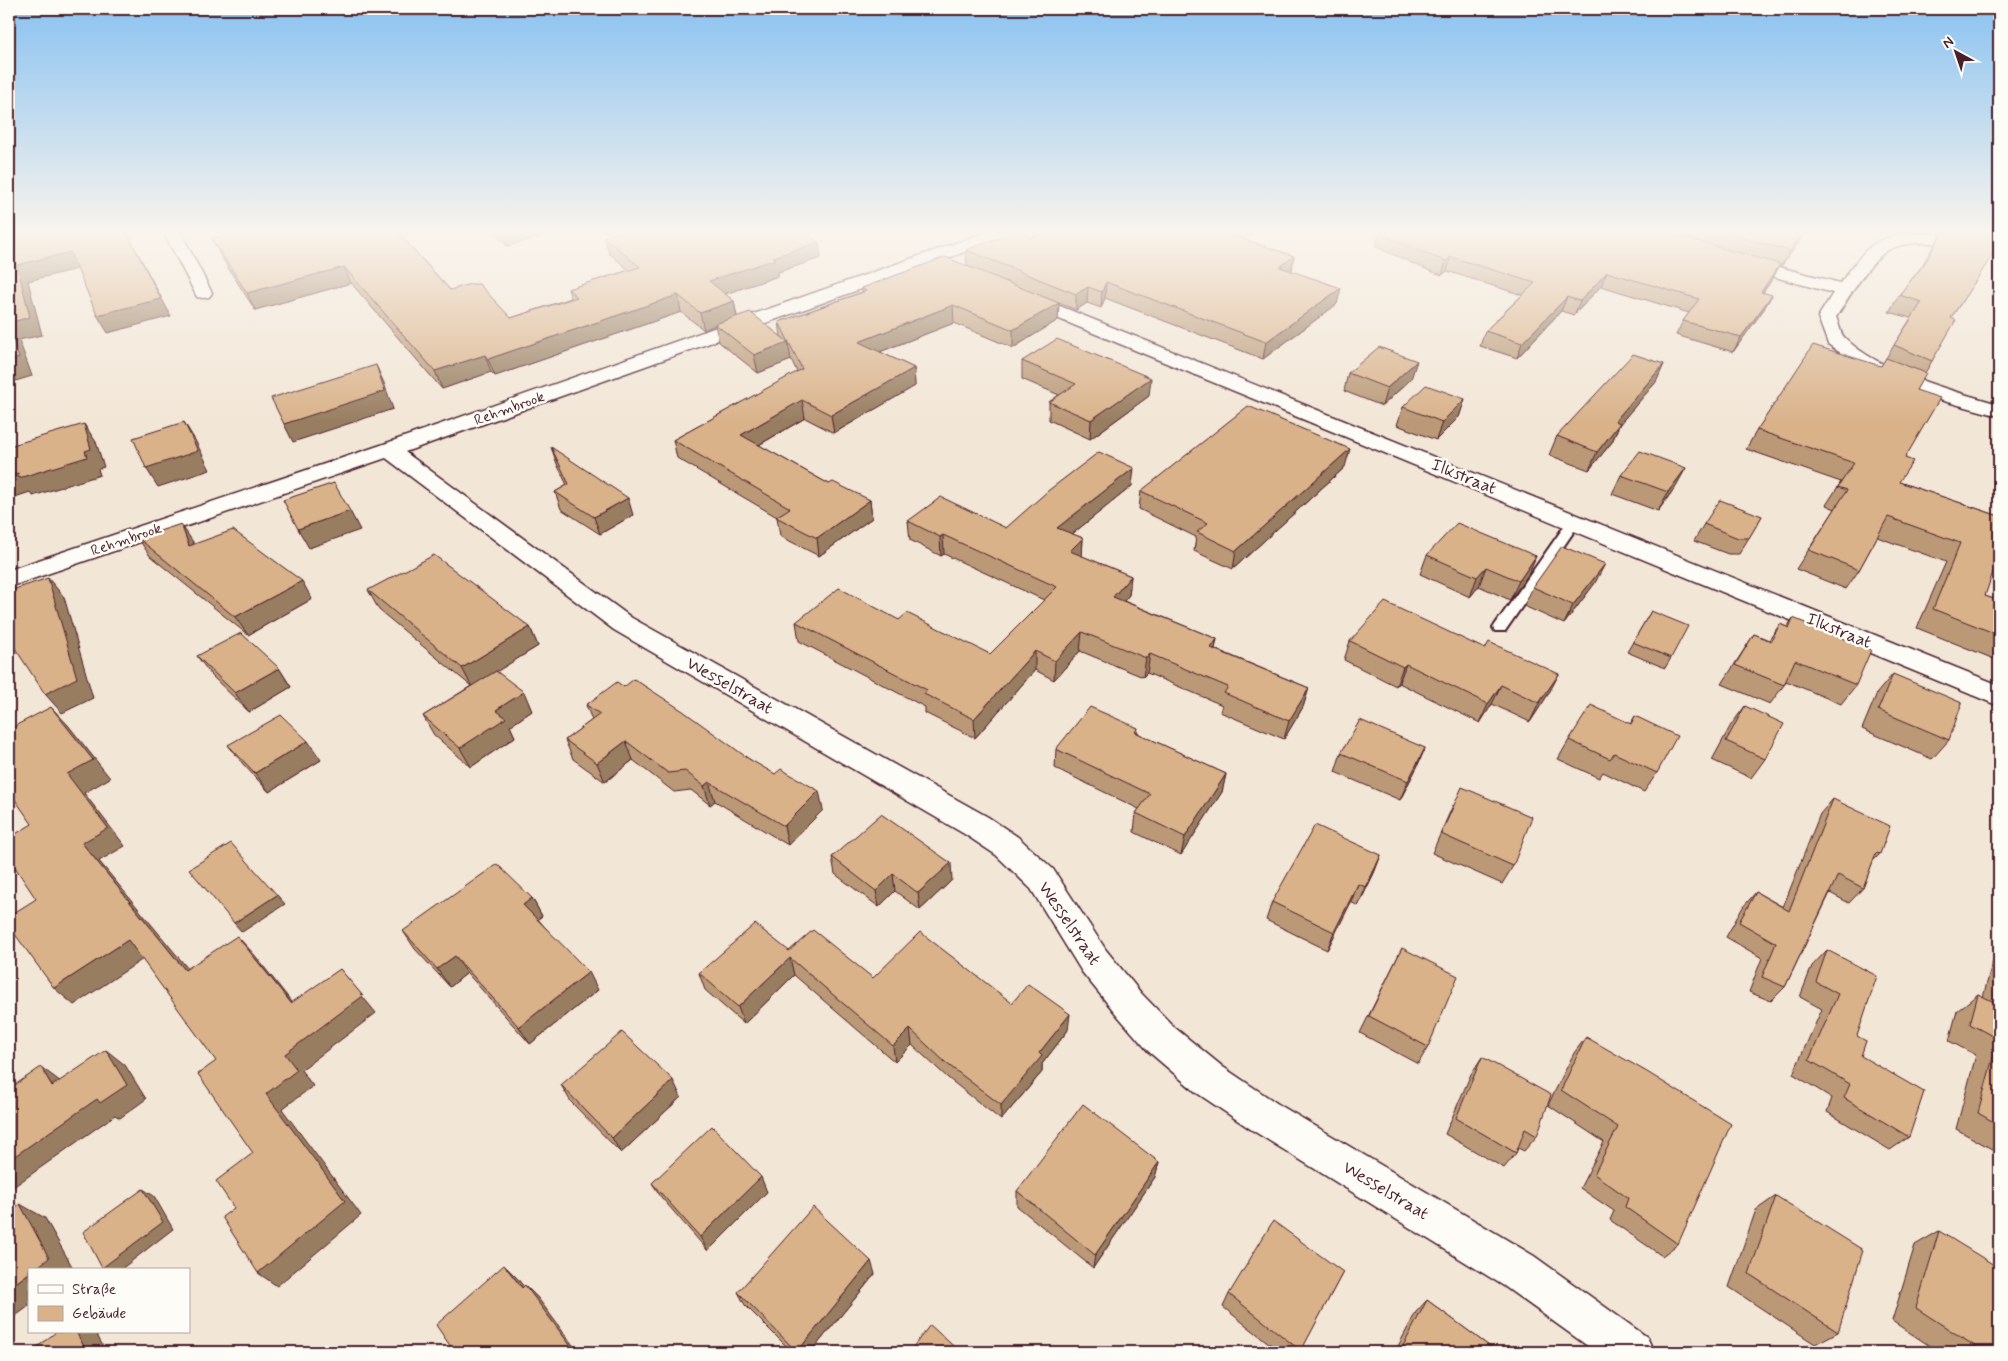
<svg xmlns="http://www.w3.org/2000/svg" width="2008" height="1361" font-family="Mynerve,sans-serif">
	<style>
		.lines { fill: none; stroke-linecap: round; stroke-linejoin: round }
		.lane-casing { stroke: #4a1f2b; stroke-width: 4 }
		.street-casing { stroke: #4a1f2b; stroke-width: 3 }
		.lane { fill: #fdfcf7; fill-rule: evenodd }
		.street { fill: #fdfcf7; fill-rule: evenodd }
		.wall { fill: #b97; stroke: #4a1f2b }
		.shaded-wall { fill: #987d61; stroke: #4a1f2b }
		.building { fill: #d9b28a; stroke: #4a1f2b }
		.labels { text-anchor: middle; stroke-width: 5; stroke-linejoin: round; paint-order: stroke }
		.far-street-label { font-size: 15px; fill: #4a1f2b; stroke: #fdfcf7 }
		.street-label { font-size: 18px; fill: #4a1f2b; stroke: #fdfcf7 }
	</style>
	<rect width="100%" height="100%" fill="#f2e6d6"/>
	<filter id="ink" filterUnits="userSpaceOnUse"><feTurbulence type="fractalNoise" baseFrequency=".02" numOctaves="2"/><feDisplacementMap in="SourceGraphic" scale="10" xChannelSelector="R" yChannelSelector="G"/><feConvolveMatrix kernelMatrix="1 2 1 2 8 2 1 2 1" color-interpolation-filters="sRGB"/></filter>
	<g filter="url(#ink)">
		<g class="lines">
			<!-- lane casing -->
			<g class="lane-casing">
				<polygon id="lane" points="1575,517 1581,521 1505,631 1495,631 1493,628 1495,625 1570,518"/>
			</g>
			<!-- street casing -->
			<g class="street-casing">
				<g id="street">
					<polygon points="163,231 180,231 212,293 209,297 203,298 197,297"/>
					<path d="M 990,231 L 1015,231 L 1013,235 L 945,259 L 975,271 L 978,275 L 975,279 C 961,282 942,270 928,265 L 405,452 L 632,618 L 988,817 L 1018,837 L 1053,869 L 1106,950 L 1141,993 L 1174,1027 L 1223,1067 L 1278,1104 L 1534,1256 L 1647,1337 L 1654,1352 L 1596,1352 L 1504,1286 L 1252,1130 L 1197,1093 L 1148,1051 L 1117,1015 L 1082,972 L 1031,889 L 996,855 L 966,835 L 614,630 L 386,458 L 9,587 L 9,570 L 381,445 Z"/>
					<path d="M 1940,234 L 1999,243 L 1999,253 C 1969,247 1912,234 1885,252 C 1868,264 1848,299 1836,317 C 1839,323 1840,334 1845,338 C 1877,371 1955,392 1999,404 L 1999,416 L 1940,400 L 1866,371 L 1828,344 L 1818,317 L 1833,293 L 1735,266 L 1732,262 L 1735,258 L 1741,257 L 1840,283 C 1850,271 1858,257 1870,247 C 1887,232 1919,233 1940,234 Z"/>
					<polygon points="1025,292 1999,685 1999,706 1018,302 1016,298 1018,294"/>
				</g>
			</g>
			<!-- lane -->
			<use href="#lane" class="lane"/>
			<!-- street -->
			<use href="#street" class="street"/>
		</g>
		<!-- wall -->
		<g class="wall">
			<polygon points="226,231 416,231 402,237 450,290 511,318 571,298 568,289 629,270 609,253 604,237 819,242 821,258 778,272 778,276 725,294 734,301 737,316 781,337 779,322 862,292 862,288 967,266 966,250 1031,238 1049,231 1262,231 1243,239 1294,256 1292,271 1337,304 1263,359 1105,298 1101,308 1087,303 1076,310 1059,303 1058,320 1013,348 954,323 880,352 914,368 915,386 834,433 805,418 759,445 829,484 870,500 872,518 819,556 780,536 777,517 677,458 673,440 797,372 791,359 791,360 758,373 719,342 715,325 704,330 681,312 495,376 491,372 442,389 351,283 255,310 220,255 212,239 221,236"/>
			<polygon points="492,231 557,231 557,232 507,246"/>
			<polygon points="1381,231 1807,231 1782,265 1780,265 1773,278 1763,292 1764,309 1733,352 1676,335 1683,321 1689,313 1601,286 1574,315 1561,311 1517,358 1480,346 1485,331 1522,295 1447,271 1442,275 1430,271 1376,247 1379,233"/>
			<polygon points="1942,231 1999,231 1999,245 1951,318 1932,361 1925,373 1916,390 1905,458 1899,482 1999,516 1985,596 1999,601 1999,661 1917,628 1946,562 1877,537 1859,570 1846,589 1796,569 1835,509 1826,505 1841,482 1746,449 1757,430 1881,366 1911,318 1889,312 1899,295 1922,266"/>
			<polygon points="1022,361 1149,396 1090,439 1049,420 1049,402 1059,395 1022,379"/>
			<polygon points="1664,364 1656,382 1620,423 1612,442 1589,470 1549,455 1557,436"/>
			<polygon points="1348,373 1411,379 1382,406 1344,391"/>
			<polygon points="1465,399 1459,417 1436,440 1397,425 1403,407"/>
			<polygon points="551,447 633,515 600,534 561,509 555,492 567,485 557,464"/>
			<polygon points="1345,467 1233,569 1194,551 1196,537 1139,509 1141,491"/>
			<polygon points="1621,475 1676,486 1658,511 1612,494"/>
			<polygon points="1132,486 1072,534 1083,538 1082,556 1131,576 1129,595 1124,601 1217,639 1215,649 1309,688 1303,707 1284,739 1220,712 1222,705 1147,673 1143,677 1080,651 1054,680 1035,670 975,738 925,713 925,707 799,641 796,622 899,620 990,654 1044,600 944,554 941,556 910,540 908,521 1006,528"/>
			<polygon points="1762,516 1739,554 1728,554 1694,541 1704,524"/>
			<polygon points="138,538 193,542 194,545 312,599 248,635 150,556"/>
			<polygon points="1427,555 1536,556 1528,575 1510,600 1479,586 1470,597 1420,574"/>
			<polygon points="1595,583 1564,624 1524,606 1533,587"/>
			<polygon points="368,590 530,627 538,646 497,671 532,711 510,726 515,737 471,767 434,735 423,716 471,686 379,610"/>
			<polygon points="1651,611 1671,658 1665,668 1627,652"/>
			<polygon points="1793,618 1856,685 1841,704 1786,681 1784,685 1770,704 1722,684 1754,634 1769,640 1780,624 1787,627"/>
			<polygon points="1350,641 1485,649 1549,693 1530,722 1492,704 1480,723 1399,683 1396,686 1344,660"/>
			<polygon points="197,656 279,668 291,687 249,712 211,675"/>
			<polygon points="1893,674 1949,740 1932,759 1862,729 1877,693"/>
			<polygon points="624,687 749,759 823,810 788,845 715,801 710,805 691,790 674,792 633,760 605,782 573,759 565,740 592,720 586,705"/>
			<polygon points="1745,706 1765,759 1751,778 1712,760 1731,725"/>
			<polygon points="1635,716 1657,773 1644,792 1603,772 1599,778 1558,759 1569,740 1631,723"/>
			<polygon points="1138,728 1137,733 1226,774 1222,792 1181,855 1134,832 1136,813 1139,809 1055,768 1056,749"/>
			<polygon points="228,745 321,760 269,792 243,764"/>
			<polygon points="1425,748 1417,767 1400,800 1335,772 1341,753"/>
			<polygon points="1833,799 1880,854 1873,861 1863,888 1849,903 1830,893 1785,987 1771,1001 1749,992 1762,958 1726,937 1743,907 1756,892 1783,907 1820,814"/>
			<polygon points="1453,805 1513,866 1502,884 1432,853"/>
			<polygon points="1381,855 1374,873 1358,906 1351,902 1327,950 1266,920 1272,902"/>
			<polygon points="832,857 952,880 920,910 895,891 879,907 835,874"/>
			<polygon points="532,898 542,916 538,919 598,990 530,1044 467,973 450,987 415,949 403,931"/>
			<polygon points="1999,942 1999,1153 1956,1129 1976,1055 1949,1041 1957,1011 1978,994 1983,997 1998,943"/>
			<polygon points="1402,948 1428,1047 1418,1064 1360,1033"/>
			<polygon points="1827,950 1857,1036 1861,1056 1909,1137 1890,1150 1827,1112 1832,1098 1793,1074 1822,1009 1800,997 1812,966"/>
			<polygon points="789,951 873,978 1012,1003 1068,1030 1042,1064 1042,1072 1001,1120 948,1078 912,1045 895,1062 794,975 744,1024 705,990 699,973"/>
			<polygon points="1586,1037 1678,1244 1662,1256 1610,1220 1614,1211 1580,1188 1604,1142 1548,1105 1574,1053"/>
			<polygon points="1482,1057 1537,1136 1524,1151 1518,1148 1516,1153 1504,1168 1445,1134 1471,1074"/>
			<polygon points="561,1085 681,1097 621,1153 571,1102"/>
			<polygon points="1159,1162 1155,1177 1093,1268 1017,1206 1017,1191"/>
			<polygon points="652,1183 767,1192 708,1251 661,1197"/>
			<polygon points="1776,1196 1838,1332 1815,1344 1729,1287 1756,1210"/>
			<polygon points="1939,1231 1999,1352 1939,1352 1892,1321 1915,1245"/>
			<polygon points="1343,1272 1300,1352 1280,1352 1223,1307 1229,1294"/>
			<polygon points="875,1274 811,1352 792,1352 745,1305 738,1292"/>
			<polygon points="1427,1300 1497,1352 1395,1352 1416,1312"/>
		</g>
		<!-- shaded-wall -->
		<g class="shaded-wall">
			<polygon points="126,231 171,316 108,333 97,315"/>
			<polygon points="393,231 416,231 396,240"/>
			<polygon points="502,231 557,231 557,232 507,246"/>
			<polygon points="1228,231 1262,231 1221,249 1224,233"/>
			<polygon points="1804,231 1807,231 1782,265 1790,251"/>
			<polygon points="819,242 821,258 778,272 778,276 713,298 709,281 773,257"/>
			<polygon points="70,252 81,268 28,281 42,335 19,340 32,376 9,383 9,323 17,265"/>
			<polygon points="1294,256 1291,272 1280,267"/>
			<polygon points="1451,257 1447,271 1442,275 1446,261"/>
			<polygon points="1780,264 1773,278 1754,306 1761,292"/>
			<polygon points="344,267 351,283 255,310 247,293"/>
			<polygon points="1607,272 1601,286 1574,315 1580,301"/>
			<polygon points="1106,282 1105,298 1101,308 1102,292"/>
			<polygon points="1088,287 1087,303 1076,310 1076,294"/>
			<polygon points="1341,288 1337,304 1263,359 1266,342"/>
			<polygon points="678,295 681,312 495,376 488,359"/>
			<polygon points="1772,295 1764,309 1733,352 1741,337"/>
			<polygon points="1567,297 1561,311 1517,358 1522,343"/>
			<polygon points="734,301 737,318 715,324 715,325 704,330 700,313"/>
			<polygon points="1059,303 1058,320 1013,348 1013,330"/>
			<polygon points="953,305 954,323 861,359 859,342"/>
			<polygon points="788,342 791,360 758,373 754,355"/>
			<polygon points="485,355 491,372 442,389 435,371"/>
			<polygon points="1417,361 1411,379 1382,406 1387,388"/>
			<polygon points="1664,364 1656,382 1606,440 1615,421"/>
			<polygon points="376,365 384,383 393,409 293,442 284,424"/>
			<polygon points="914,368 915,386 834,433 831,415"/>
			<polygon points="1151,378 1149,396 1090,439 1091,420"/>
			<polygon points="1465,399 1459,417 1436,440 1442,422"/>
			<polygon points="802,400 805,418 745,453 741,435"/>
			<polygon points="184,422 195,440 210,470 158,487 146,468"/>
			<polygon points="1620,423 1612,442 1589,470 1597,452"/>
			<polygon points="84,424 96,442 104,467 98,469 100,475 33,496 30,492 9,499 9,476 85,451"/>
			<polygon points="1350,449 1345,467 1233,569 1236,551"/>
			<polygon points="1134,468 1132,486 1056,547 1057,528"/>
			<polygon points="1686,468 1676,486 1658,511 1668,492"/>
			<polygon points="628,498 633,515 600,534 594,517"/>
			<polygon points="870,500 872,518 819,556 817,538"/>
			<polygon points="350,511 360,530 309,548 298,529"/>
			<polygon points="181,524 193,542 201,564 189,546"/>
			<polygon points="943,535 944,554 941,556 940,537"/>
			<polygon points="1083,538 1082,557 1070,551"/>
			<polygon points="1536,556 1528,575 1510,600 1519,581"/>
			<polygon points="1605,564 1595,583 1564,624 1573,605"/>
			<polygon points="1486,567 1479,586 1470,597 1477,577"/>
			<polygon points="1131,576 1129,595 1111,616 1113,597"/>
			<polygon points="48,578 64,597 93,698 62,713 45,694"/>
			<polygon points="302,581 312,599 248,635 235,617"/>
			<polygon points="530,627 538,646 472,687 462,668"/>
			<polygon points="1082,632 1080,651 1054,680 1055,661"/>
			<polygon points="9,636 18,646 9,650"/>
			<polygon points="1217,639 1213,658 1211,648"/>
			<polygon points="1035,651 1035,670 975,738 974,719"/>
			<polygon points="1150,654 1147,673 1143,677 1146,658"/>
			<polygon points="1406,664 1399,683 1396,686 1403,667"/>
			<polygon points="279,668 291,687 249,712 235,693"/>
			<polygon points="1559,674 1549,693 1530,722 1539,703"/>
			<polygon points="1501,685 1492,704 1480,723 1488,704"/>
			<polygon points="1309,688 1303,707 1284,739 1289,721"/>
			<polygon points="524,692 532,711 510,726 515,737 471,767 460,748 496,710"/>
			<polygon points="51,707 68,725 110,778 84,793 125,846 99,861 203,987 185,970 82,843 67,774"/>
			<polygon points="308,741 321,760 269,792 255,773"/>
			<polygon points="626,741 633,760 605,782 597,763"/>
			<polygon points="1425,748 1417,767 1400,800 1408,781"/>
			<polygon points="1226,774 1222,792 1181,855 1185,837"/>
			<polygon points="709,782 715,801 710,805 704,786"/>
			<polygon points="819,791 823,810 788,845 784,826"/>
			<polygon points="1381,855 1374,873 1358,906 1366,887"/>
			<polygon points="951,863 952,880 920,910 918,893"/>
			<polygon points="893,874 895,891 879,907 876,891"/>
			<polygon points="1358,884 1351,902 1327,950 1334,932"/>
			<polygon points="277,895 285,904 242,932 234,923"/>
			<polygon points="532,898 542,916 533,923 523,905"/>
			<polygon points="237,936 253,953 306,1020 291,1003"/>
			<polygon points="128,940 146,957 74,1005 54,988"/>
			<polygon points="455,956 467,973 450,987 437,969"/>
			<polygon points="790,958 794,975 744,1024 738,1007"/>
			<polygon points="340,969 376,1013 301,1070 313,1086 282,1109 361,1215 277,1286 258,1273 266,1094 285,1054"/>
			<polygon points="589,972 598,990 530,1044 519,1027"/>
			<polygon points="1070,1014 1068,1030 1042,1064 1042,1072 1001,1120 1001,1105 1039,1053"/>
			<polygon points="910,1029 912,1045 895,1062 893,1046"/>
			<polygon points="106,1050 125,1065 146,1099 120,1118 115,1115 9,1190 9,1160"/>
			<polygon points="41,1067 61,1082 52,1086"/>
			<polygon points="673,1080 681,1097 621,1153 612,1138"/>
			<polygon points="1159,1162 1155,1177 1093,1268 1095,1255"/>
			<polygon points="761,1177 767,1192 708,1251 700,1237"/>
			<polygon points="143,1189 154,1196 173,1229 120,1270 106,1270 102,1268"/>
			<polygon points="20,1204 45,1218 74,1270 34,1270"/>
			<polygon points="871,1261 875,1274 811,1352 797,1352"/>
			<polygon points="504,1265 517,1278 535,1301 522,1288"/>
			<polygon points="29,1273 29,1306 9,1321 9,1288"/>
			<polygon points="525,1285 538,1298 578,1352 570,1352"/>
			<polygon points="76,1332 93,1332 96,1333 106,1352 87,1352"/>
		</g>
		<!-- building -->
		<g class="building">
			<polygon points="9,231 126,231 161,299 97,315 70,252 17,265 30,317 9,323"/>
			<polygon points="226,231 396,231 450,290 470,284 479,284 511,318 577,297 568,289 640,267 604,237 622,231 802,231 819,242 773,257 776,259 709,281 734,301 700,313 678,295 488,359 485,355 435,371 344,267 247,293 212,239 221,236 220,233"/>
			<polygon points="1017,231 1019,231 1031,238 1049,231 1228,231 1224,233 1294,256 1280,267 1341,288 1266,342 1106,282 1102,292 1088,287 1076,294 966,250"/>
			<polygon points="1381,231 1660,231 1780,264 1761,292 1772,295 1741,337 1683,321 1699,299 1607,272 1580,301 1567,297 1522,343 1485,331 1535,283 1451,257 1446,261 1434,257 1379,233"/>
			<polygon points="1716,231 1804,231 1790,251"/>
			<polygon points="1943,231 1957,231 1999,237 1999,245 1951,318 1956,320 1932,361 1894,345 1922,302 1899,295 1925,263"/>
			<polygon points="945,257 1059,303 1013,330 953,305 859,342 914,368 831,415 802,400 741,435 829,484 833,482 870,500 817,538 776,517 790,508 673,440 802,369 779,322 866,291 862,288"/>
			<polygon points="750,312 788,342 754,355 715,324"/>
			<polygon points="9,328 19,358 9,361"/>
			<polygon points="1057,339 1151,378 1091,420 1049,402 1076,384 1022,361"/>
			<polygon points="1813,345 1881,366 1886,358 1926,373 1916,390 1940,398 1905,458 1913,461 1899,482 1999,516 1999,554 1985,596 1999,601 1999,635 1933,609 1960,543 1888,517 1859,570 1809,550 1847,490 1838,487 1854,463 1757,430"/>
			<polygon points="1379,347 1417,361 1387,388 1348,373"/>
			<polygon points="1633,354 1664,364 1615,421 1620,423 1597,452 1557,436"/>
			<polygon points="376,365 385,391 284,424 271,398"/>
			<polygon points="1426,385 1465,399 1442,422 1403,407"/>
			<polygon points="1248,406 1350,449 1236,551 1197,532 1208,523 1141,491"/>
			<polygon points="184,422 198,451 146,468 133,438"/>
			<polygon points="84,424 91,449 85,451 87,457 19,478 18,473 9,476 9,446"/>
			<polygon points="551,447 628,498 594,517 555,492 569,484"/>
			<polygon points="1640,451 1686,468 1668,492 1621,475"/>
			<polygon points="1099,452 1134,468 1057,528 1083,538 1070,551 1131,576 1113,597 1217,639 1211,648 1309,688 1289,721 1224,693 1228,687 1150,654 1146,658 1082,632 1055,661 1035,651 974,719 924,694 927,690 796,622 839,588 899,620 907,613 990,654 1057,587 943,535 940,537 908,521 941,497 1006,528 1049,490"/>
			<polygon points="334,483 350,511 298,529 283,500"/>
			<polygon points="1720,500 1762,516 1749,538 1738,538 1704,524"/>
			<polygon points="1457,523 1536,556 1519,581 1486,567 1477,577 1427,555"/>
			<polygon points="181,524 189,546 233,530 302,581 235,617 138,538"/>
			<polygon points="1562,546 1605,564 1573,605 1533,587"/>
			<polygon points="434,555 530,627 462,668 368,590"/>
			<polygon points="48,578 77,678 45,694 9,639 9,591"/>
			<polygon points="1385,602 1485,649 1489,642 1559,674 1539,703 1501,685 1488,704 1406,664 1403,667 1350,641"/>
			<polygon points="1651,611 1688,626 1671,658 1633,642"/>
			<polygon points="1793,618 1871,650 1856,685 1795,660 1784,685 1735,665 1754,634 1771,641 1780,624 1789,628"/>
			<polygon points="241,633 279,668 235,693 197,656"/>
			<polygon points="496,671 524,692 496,710 506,718 460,748 423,716"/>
			<polygon points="1893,674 1962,703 1949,740 1878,710"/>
			<polygon points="634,679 683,711 749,759 775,774 781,769 819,791 784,826 709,782 704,786 685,771 668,773 626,741 597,763 565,740 600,714 586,705 617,682 624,687"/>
			<polygon points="1591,705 1631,724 1635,716 1677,736 1657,773 1614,753 1610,759 1569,740"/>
			<polygon points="1745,706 1784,724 1765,759 1726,741"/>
			<polygon points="51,707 93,760 67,774 108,828 82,843 185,970 237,936 291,1003 340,969 363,996 285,1054 297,1070 266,1094 345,1201 258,1273 222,1217 234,1208 216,1181 253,1153 198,1074 216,1061 128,940 54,988 9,926 9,916 36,899 9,858 9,838 32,824 9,791 9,729"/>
			<polygon points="1090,707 1138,728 1135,732 1226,774 1185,837 1136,813 1150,794 1056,749"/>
			<polygon points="281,715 308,741 255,773 228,745"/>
			<polygon points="1360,720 1425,748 1408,781 1341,753"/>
			<polygon points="1462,787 1532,817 1513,866 1441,834"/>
			<polygon points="1833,799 1890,826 1880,854 1876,853 1863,888 1838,875 1785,987 1762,977 1776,943 1739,922 1756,892 1789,911"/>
			<polygon points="881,814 951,863 918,893 893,874 876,891 832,857"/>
			<polygon points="1315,825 1381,855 1366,887 1358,884 1334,932 1272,902"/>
			<polygon points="231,843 277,895 234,923 189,869"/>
			<polygon points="497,864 532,898 523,905 589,972 519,1027 455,956 437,969 403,931"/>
			<polygon points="755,924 789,951 813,930 873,978 920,932 1012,1003 1028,984 1070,1014 1039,1053 1042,1056 1001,1105 946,1063 910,1029 893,1046 790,958 738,1007 699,973"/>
			<polygon points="1402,948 1458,976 1428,1047 1369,1016"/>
			<polygon points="1827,950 1877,976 1857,1036 1866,1041 1861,1056 1924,1092 1909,1137 1844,1098 1850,1084 1809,1060 1838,994 1816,982"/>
			<polygon points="1978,994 1998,1004 1999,1001 1999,1125 1978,1113 1998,1039 1970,1024"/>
			<polygon points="622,1032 673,1080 612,1138 561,1085"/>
			<polygon points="1586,1037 1647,1072 1731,1124 1678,1244 1625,1207 1628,1198 1594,1174 1618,1127 1561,1090"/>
			<polygon points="106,1050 127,1085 100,1103 97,1099 9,1160 9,1089 41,1067 52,1086"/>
			<polygon points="1482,1057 1551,1095 1537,1136 1525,1129 1516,1153 1456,1118"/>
			<polygon points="1083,1104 1159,1162 1095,1255 1017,1191"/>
			<polygon points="712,1126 761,1177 700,1237 652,1183"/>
			<polygon points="143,1189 163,1222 102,1268 83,1232"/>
			<polygon points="1776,1196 1863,1250 1838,1332 1749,1274"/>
			<polygon points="20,1204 49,1258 34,1270 29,1270 29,1273 9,1288 9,1212"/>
			<polygon points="813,1207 871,1261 797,1352 738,1292"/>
			<polygon points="1273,1221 1343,1272 1301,1351 1229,1294"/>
			<polygon points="1939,1231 1999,1268 1999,1352 1984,1352 1916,1308"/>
			<polygon points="504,1265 522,1288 525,1285 573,1349 570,1352 452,1352 453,1350 436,1325"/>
			<polygon points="1427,1300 1497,1352 1400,1352"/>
			<polygon points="930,1325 960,1352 909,1352"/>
			<polygon points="56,1332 76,1332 87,1352 31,1352"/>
		</g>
	</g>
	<!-- sky -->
	<linearGradient id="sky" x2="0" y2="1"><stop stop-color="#8ac2f1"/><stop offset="0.55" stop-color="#f9f4ed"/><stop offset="1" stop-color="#f9f4ed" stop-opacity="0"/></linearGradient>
	<rect width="2008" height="422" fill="url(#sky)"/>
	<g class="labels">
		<!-- far-street labels -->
		<g class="far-street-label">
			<text transform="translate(509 408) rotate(-20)" y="5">Rehmbrook</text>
			<text transform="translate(126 539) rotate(-19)" y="5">Rehmbrook</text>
		</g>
		<!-- street labels -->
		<g class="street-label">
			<text transform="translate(1464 476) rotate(22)" y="6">Ilkstraat</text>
			<text transform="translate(1839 630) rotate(22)" y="6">Ilkstraat</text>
			<text transform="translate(730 685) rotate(30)" y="6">Wesselstraat</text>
			<text transform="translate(1070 923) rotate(56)" y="6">Wesselstraat</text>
			<text transform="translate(1386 1190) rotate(31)" y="6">Wesselstraat</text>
		</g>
	</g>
	<!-- margin -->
	<rect width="2008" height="1361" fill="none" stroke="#fdfcf7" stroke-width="30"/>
	<rect x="15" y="15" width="1978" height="1331" fill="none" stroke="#4a1f2b" stroke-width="2" filter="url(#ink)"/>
	<!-- legend -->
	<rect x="28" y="1268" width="162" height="65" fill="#fdfcf7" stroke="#b5a4a5"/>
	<rect x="38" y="1285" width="25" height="8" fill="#fdfcf7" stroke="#b5a4a5"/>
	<text x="72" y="1294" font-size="15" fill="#4a1f2b">Straße</text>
	<rect x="38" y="1306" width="25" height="15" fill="#d9b28a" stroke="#b5a4a5"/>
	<text x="72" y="1318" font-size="15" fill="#4a1f2b">Gebäude</text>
	<!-- north arrow -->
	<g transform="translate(1956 52) rotate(320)" stroke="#fdfcf7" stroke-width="4" paint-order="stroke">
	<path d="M0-4L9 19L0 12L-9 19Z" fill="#4a1f2b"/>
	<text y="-8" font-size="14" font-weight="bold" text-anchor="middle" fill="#4a1f2b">N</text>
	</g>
</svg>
